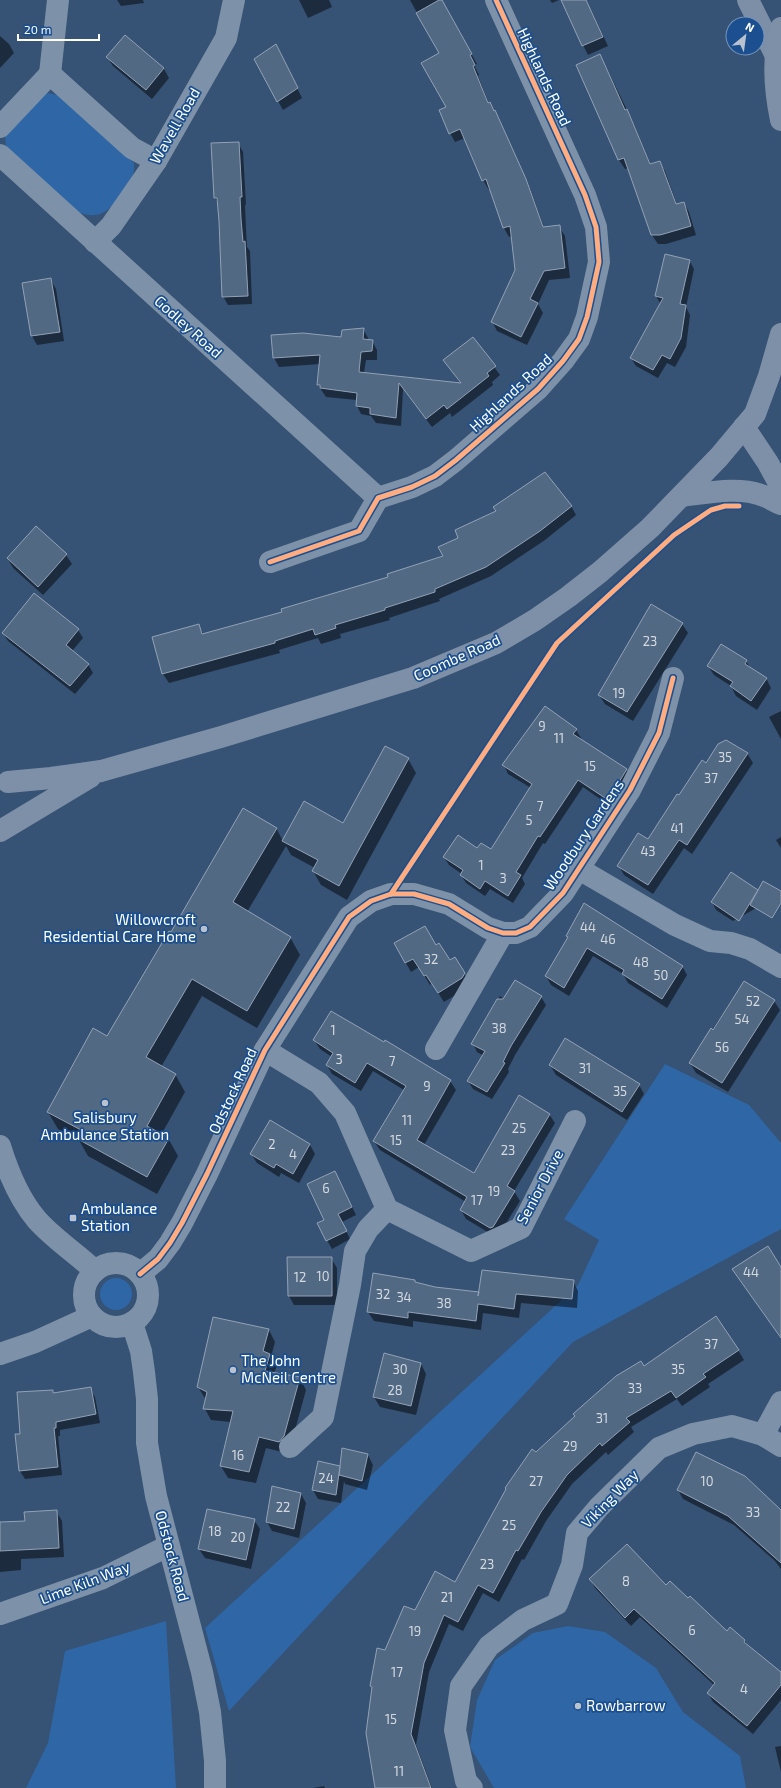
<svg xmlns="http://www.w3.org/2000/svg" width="781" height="1788" font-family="'Exo 2',sans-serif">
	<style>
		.green { fill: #2f66a5 }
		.shadow { fill: #0007 }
		.building { fill: #526984; stroke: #92a2b6 }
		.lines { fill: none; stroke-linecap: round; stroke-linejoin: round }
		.minor { stroke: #7d92a8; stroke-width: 22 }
		.tertiary { stroke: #7d92a8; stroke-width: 22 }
		.primary { stroke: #7d8ea7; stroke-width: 22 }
		.trunk { stroke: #7e90a7; stroke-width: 22 }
		.cycleway-casing { stroke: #1b4f8f; stroke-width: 8 }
		.cycleway { stroke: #ffac80; stroke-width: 5 }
		.poi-dot { fill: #b9c2ce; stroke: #1b4f8f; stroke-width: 1.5 }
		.labels { text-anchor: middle; stroke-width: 3.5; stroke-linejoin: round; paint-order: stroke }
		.number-label { font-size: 13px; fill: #d4dae0 }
		.street-label { font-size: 15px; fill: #fff; stroke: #1b4f8f }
		.poi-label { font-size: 15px; fill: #fff; stroke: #1b4f8f; text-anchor: start }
	</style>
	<rect width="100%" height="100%" fill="#365274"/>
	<!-- green -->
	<g class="green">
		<path d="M 48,93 L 62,96 L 134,163 C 135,176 131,180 123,191 C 111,210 100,222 76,211 L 6,147 L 5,136 L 39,94 Z"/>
		<polygon points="665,1064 749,1105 781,1143 781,1229 573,1342 229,1711 205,1628 578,1285 599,1240 564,1219"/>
		<circle cx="116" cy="1294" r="16"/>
		<polygon points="166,1621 176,1788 26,1788 48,1743 65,1651"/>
		<polygon points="568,1626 605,1632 656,1668 683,1712 740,1756 746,1788 494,1788 470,1747 477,1700 495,1660 533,1633"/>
	</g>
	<!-- shadow -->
	<g class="shadow">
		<polygon points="117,0 143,0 144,3 121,6"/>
		<polygon points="299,0 329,0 332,7 308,18"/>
		<polygon points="410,0 441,0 477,64 474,65 479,75 478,76 489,104 500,121 530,189 544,228 559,227 565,236 570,278 549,280 538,304 543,313 527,345 497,331 492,321 516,270 512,236 509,237 504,228 490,189 489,190 483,180 465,138 455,142 450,133 440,54"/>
		<polygon points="550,0 559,0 552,3"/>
		<polygon points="568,0 586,0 608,46 588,55 583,45"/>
		<polygon points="0,36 9,44 14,53 0,68"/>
		<polygon points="125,36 164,69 169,78 152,99 113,66 107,57"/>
		<polygon points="276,45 302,98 283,110 278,101"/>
		<polygon points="577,65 605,65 632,120 651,165 659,162 665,171 677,205 684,203 689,212 696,235 666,244 658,244 652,235 629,168 625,169 619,160"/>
		<polygon points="238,143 243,152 246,205 245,205 246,229 247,247 250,251 252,304 228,305 223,296 219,204 215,198"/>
		<polygon points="689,260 694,269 686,307 690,315 686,347 675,367 667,363 658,378 636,366 631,358 660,303 656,296"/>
		<polygon points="50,279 56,289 64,341 37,345 32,336 23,284"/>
		<polygon points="363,329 368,338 368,341 372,341 377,350 377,360 366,360 364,373 461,384 444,360 473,338 500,375 492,382 493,385 452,417 450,413 432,427 403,389 401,426 376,423 371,416 361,414 357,406 357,400 326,397 318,385 320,364 279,367 274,358 272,336 342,338"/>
		<polygon points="571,506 576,515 545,540 491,576 439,599 440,601 389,618 390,620 340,634 341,638 321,644 318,638 279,650 280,653 169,683 163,674 153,638 198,625 204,635 283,613 389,578"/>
		<polygon points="66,555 72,564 43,595 13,568 8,559"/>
		<polygon points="682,624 688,633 633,721 605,704 599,695"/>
		<polygon points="78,630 83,638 72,651 88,664 93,673 75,694 8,641 3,633"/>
		<polygon points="746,661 751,669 766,678 771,688 757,710 736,696 731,686 714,675 708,666"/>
		<polygon points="781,711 781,739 769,717"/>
		<polygon points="576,730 581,738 580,740 626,770 631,778 613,808 583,787 545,844 543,843 522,878 525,884 513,903 490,889 485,896 466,883 461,875 462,874 449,865 444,857 478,850 492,851 531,788 508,774 504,765"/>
		<polygon points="747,753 753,763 692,854 684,848 653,894 624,875 619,866 648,840 680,797 707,764"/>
		<polygon points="408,759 416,773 347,900 321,885 313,871 315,868 291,855 286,846 247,912 290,937 300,955 257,1028 202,996 161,1067 175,1074 185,1092 161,1135 168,1138 178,1156 157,1194 88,1156 79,1140 58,1129 48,1112 108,1037 172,933 276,828 283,841 344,824"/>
		<polygon points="781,837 781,848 776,840"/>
		<polygon points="731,874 762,894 767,902 733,921 716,910 712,902"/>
		<polygon points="567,936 682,966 687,975 667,1008 628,983 623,974 593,956 569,996 551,985 546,976 568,938"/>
		<polygon points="395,944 436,947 449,961 464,974 470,983 467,988 444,1002 432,983 430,985 419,967 411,972"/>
		<polygon points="744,982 774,1001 780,1010 728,1092 696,1073 690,1063"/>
		<polygon points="500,996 504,999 541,997 546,1005 515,1055 508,1069 509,1072 492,1099 473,1089 468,1081 484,1056 477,1052 473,1044"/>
		<polygon points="314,1040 450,1081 456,1090 424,1145 474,1174 549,1114 555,1123 514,1191 520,1201 498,1236 496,1237 466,1219 461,1210 466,1202 380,1150 374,1141 404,1090 373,1071 361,1091 332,1074 327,1065 332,1057 320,1049"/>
		<polygon points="550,1065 639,1085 644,1094 627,1120 556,1075"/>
		<polygon points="270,1122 310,1145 315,1154 299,1183 281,1173 279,1177 257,1163 251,1154"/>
		<polygon points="335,1172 356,1215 342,1222 350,1239 332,1249 318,1224 325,1220"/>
		<polygon points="331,1258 337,1268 337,1305 294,1305 289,1296"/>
		<polygon points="781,1269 781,1338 733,1270"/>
		<polygon points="573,1281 578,1291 577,1308 521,1303 519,1318 483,1313 481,1330 413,1321 413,1327 374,1321 368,1312 416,1283 435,1288 478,1293"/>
		<polygon points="269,1330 275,1342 271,1357 277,1366 274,1373 300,1378 306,1390 290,1448 286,1453 266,1448 256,1483 228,1478 221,1466 231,1422 211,1420 205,1409 206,1400 198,1387"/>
		<polygon points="738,1350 744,1360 708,1384 710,1387 682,1406 677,1399 631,1427 634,1432 608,1455 606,1452 572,1484 546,1521 524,1560 522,1559 499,1602 483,1593 463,1631 449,1624 429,1672 416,1745 432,1788 376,1788 373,1690 371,1686 386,1651 416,1611 456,1583 536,1454 644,1368"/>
		<polygon points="421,1364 426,1374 416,1415 380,1407 374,1397"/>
		<polygon points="90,1389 95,1397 100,1423 60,1430 60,1436 58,1436 62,1475 25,1479 20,1471 21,1435 53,1391 55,1394"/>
		<polygon points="368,1455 373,1465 367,1490 345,1484 344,1481 341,1503 318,1499 313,1490 319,1462 341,1468"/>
		<polygon points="678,1490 781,1512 781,1569 775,1561 734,1525 683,1499"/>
		<polygon points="301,1494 306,1503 299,1538 272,1531 267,1522"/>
		<polygon points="56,1511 62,1521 64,1557 21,1559 21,1570 0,1572 0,1523 26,1522"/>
		<polygon points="254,1520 260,1529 251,1569 205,1558 199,1549"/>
		<polygon points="590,1579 666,1587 727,1632 730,1629 745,1641 748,1647 781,1673 781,1700 753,1734 713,1702 708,1693 714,1685 640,1617 631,1626 595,1588"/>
		<polygon points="781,1746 781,1772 775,1747"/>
		<polygon points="324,1786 325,1788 313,1788"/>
	</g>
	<!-- building -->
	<g class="building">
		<polygon points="439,0 442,0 472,54 470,55 475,65 473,66 488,103 490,102 494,111 495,110 526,179 543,227 560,225 565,268 544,271 530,299 538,303 521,337 491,322 515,270 510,226 503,228 486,179 482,181 460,129 449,134 439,110 446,107 421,63 439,53 416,13"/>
		<polygon points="561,0 586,0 603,37 582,46"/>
		<polygon points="125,35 164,68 146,90 106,57"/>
		<polygon points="276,44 298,88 277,102 254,59"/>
		<polygon points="600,54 625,110 627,109 650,164 660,161 676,204 684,202 691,226 660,235 651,235 624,158 618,160 576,65"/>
		<polygon points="239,142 242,197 240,197 241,219 243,242 245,241 248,296 222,297 219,221 217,198 214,198 211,143"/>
		<polygon points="665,254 690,260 680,304 686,305 681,338 670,359 662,355 653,370 630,358 663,298 655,296"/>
		<polygon points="51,278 60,332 31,336 22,283"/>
		<polygon points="364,328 363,339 373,340 372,351 361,352 359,372 461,383 443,360 473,337 496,366 487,373 489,376 456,402 447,409 444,405 426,419 399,383 396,418 370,414 370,408 356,406 357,393 320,388 320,385 317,385 320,355 273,358 271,335 303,333 341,337 342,330"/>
		<polygon points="545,472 572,506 540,531 486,567 435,589 435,592 385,608 385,610 335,625 336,628 315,635 313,629 275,641 275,643 162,674 152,637 199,624 202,634 282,612 281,609 388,577 387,574 443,556 438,547 458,538 455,530 496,511 493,507"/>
		<polygon points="36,526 67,554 38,587 7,558"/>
		<polygon points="34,593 79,629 66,645 89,664 70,686 2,633"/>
		<polygon points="651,604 683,623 627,712 598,695"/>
		<polygon points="721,644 747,660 745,664 767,678 751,701 730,686 733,682 707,666"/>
		<polygon points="545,706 577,729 573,734 627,769 608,800 578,780 540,837 538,836 516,872 521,875 508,896 485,881 480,889 460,875 463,870 443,857 458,835 477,848 481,843 491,849 532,784 502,765"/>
		<polygon points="726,740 748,753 687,845 679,840 648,885 617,866 638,833 648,839 677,794 679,795 702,760 706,763 718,744"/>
		<polygon points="385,746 409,758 339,886 312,871 318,860 282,841 304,801 343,823"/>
		<polygon points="243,808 277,828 233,902 291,937 247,1011 192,979 146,1057 176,1074 147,1126 169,1138 147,1177 76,1138 81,1130 47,1112 93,1028 107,1036 169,931 171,932"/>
		<polygon points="731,872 758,890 739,921 711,902"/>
		<polygon points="763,881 781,891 781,903 772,918 750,905"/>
		<polygon points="584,903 683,966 662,999 622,974 624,970 587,948 564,988 545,976 568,937 566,936"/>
		<polygon points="425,926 436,945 439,943 450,960 455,957 465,973 462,978 438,993 426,975 424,976 413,959 405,963 394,943"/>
		<polygon points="515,980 542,996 511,1046 503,1062 505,1063 487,1092 467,1081 485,1051 471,1044 497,999 503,999"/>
		<polygon points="744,981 775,1000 722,1083 689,1063 711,1028 713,1030"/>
		<polygon points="331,1011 384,1042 385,1040 451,1080 417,1140 474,1173 519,1095 550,1114 507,1186 515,1191 493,1227 490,1228 460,1210 467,1197 373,1141 406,1086 367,1063 355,1083 326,1065 333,1053 313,1040"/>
		<polygon points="565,1038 640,1084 622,1112 549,1065"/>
		<polygon points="270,1120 310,1144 293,1174 276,1164 274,1168 250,1154"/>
		<polygon points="335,1171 352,1207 338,1214 347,1231 326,1241 317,1223 324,1220 307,1184"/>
		<polygon points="768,1246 781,1267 781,1338 732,1269"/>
		<polygon points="287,1257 332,1257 332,1296 288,1296"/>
		<polygon points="482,1270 574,1280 572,1299 516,1294 514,1309 478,1304 476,1321 408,1312 408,1318 367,1312 373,1273 415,1280 415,1282 435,1287 479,1292 478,1296"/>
		<polygon points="716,1316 739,1350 703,1374 706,1377 676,1398 671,1391 626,1418 630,1422 602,1446 600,1443 567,1475 541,1512 518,1551 516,1550 493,1593 478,1585 458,1622 444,1615 424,1663 411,1734 431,1788 375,1788 366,1733 372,1687 370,1686 377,1648 385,1650 404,1606 415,1610 435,1571 455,1582 506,1489 505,1488 532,1449 536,1452 575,1416 573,1414 616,1376 641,1361 644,1366"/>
		<polygon points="213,1317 269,1329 263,1351 270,1354 265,1371 300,1377 284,1436 279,1442 259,1437 249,1472 220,1466 233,1411 203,1409 207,1392 197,1387"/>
		<polygon points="384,1353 421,1363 411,1406 373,1397"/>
		<polygon points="91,1387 96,1414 56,1422 56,1428 54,1428 58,1467 19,1471 15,1434 20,1434 17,1392 53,1390 53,1393"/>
		<polygon points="342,1448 368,1454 362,1481 339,1475"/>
		<polygon points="696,1452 745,1476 781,1510 781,1563 728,1516 677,1490"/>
		<polygon points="318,1461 340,1466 336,1495 312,1490"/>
		<polygon points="272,1486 301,1493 294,1529 266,1522"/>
		<polygon points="207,1509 255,1519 246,1560 198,1549"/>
		<polygon points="57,1510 59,1548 0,1551 0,1522 25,1521 24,1512"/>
		<polygon points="627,1544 666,1585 670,1581 688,1598 690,1596 727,1631 730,1627 745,1640 744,1642 781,1672 781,1685 747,1726 707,1693 715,1683 634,1609 625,1618 589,1579"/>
	</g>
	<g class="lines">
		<!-- minor -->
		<g class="minor">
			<polyline points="50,74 58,0"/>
			<polyline points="0,127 50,74 132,148 156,161"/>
			<polyline points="0,155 378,498"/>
			<polyline points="95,242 111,226 156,161 226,38 234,0"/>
			<polyline points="270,562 359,531 378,498 412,487 435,476 456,460 538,389 563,361 579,339 587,317 599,262 596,227 585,195 496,0"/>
			<polyline points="579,869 675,925 710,941 731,943 750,949 781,967"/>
			<polyline points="436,1049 503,933"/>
			<polyline points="265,1050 319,1083 345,1113 387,1209 471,1251 521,1228 575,1121"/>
			<polyline points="140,1274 158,1259 170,1243 182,1223 207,1174 265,1050 349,917 371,901 391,894 414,894 449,904 488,928 503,933 516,933 530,927 563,893 630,790 659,733 673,678"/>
			<polyline points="0,1354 35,1342 92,1316"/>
			<polyline points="763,1435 781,1402"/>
			<polyline points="290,1447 323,1417 350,1285 355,1251 368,1229 387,1209"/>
			<polyline points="0,1614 103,1578 168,1546"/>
			<polyline points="472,1788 466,1781 455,1730 461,1686 489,1646 523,1620 557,1604 572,1565 577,1533 599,1507 659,1448 693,1434 732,1426 763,1435 781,1446"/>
		</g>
		<!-- tertiary -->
		<g class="tertiary">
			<path d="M 0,1146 C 8,1172 19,1199 37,1220 C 54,1239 77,1254 95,1271"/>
			<circle cx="116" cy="1295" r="32"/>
			<polyline points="132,1323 141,1351 144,1372 147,1399 147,1443 156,1496 202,1672 210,1712 215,1761 215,1788"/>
		</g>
		<!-- primary -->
		<polyline class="primary" points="748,0 776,56"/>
		<!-- trunk -->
		<g class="trunk">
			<path d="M 781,28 C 772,57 775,91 781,120"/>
			<polyline points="744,427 768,463 781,487"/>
			<path d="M 682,496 C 708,493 739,486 764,496 C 770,498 775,502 781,504"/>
			<polyline points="8,782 51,778 101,771 221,737 413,678 496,643 535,620 568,597 600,572 650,528 719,457 755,414 769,376 781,334"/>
			<polyline points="0,831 90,777"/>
		</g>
		<!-- cycleway casing -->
		<g class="cycleway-casing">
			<g id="cycleway">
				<polyline points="270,562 359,531 378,498 412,487 435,476 456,460 538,389 563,361 579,339 587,317 599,262 596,227 585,195 496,0"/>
				<polyline points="391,894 557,643 674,535 711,510 725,506 739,506"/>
				<polyline points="140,1274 158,1259 170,1243 182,1223 207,1174 265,1050 349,917 371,901 391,894 414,894 449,904 488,928 503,933 516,933 530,927 563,893 630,790 659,733 673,678"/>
			</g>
		</g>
		<!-- cycleway -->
		<use href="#cycleway" class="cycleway"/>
	</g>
	<!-- markers -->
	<g class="poi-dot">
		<circle cx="204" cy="929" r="4"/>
		<circle cx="105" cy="1103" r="4"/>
		<rect x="69" y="1214" width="8" height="8" rx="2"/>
		<circle cx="233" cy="1370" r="4"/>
		<circle cx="578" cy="1706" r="4"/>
	</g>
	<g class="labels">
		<!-- number labels -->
		<g class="number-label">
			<text x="650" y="646">23</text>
			<text x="619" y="698">19</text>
			<text x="542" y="731">9</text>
			<text x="559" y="743">11</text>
			<text x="725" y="762">35</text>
			<text x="590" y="771">15</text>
			<text x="711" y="783">37</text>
			<text x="540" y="811">7</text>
			<text x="529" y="825">5</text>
			<text x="677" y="833">41</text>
			<text x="648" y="856">43</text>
			<text x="481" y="870">1</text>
			<text x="503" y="883">3</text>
			<text x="588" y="932">44</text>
			<text x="608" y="944">46</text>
			<text x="431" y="964">32</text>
			<text x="641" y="967">48</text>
			<text x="661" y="980">50</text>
			<text x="753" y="1006">52</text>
			<text x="742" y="1024">54</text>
			<text x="499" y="1033">38</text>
			<text x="333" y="1035">1</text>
			<text x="722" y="1052">56</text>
			<text x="339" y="1064">3</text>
			<text x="392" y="1066">7</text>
			<text x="585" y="1073">31</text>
			<text x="427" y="1091">9</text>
			<text x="620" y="1096">35</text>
			<text x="407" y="1125">11</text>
			<text x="519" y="1133">25</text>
			<text x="396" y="1145">15</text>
			<text x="272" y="1149">2</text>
			<text x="508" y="1155">23</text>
			<text x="293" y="1159">4</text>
			<text x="326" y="1193">6</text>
			<text x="494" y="1196">19</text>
			<text x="477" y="1205">17</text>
			<text x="751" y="1277">44</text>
			<text x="323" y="1281">10</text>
			<text x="300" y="1282">12</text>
			<text x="383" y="1299">32</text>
			<text x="404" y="1302">34</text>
			<text x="444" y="1308">38</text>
			<text x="711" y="1349">37</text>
			<text x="400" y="1374">30</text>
			<text x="678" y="1374">35</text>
			<text x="635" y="1393">33</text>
			<text x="395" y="1395">28</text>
			<text x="602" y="1423">31</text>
			<text x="570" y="1451">29</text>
			<text x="238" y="1460">16</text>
			<text x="326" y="1483">24</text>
			<text x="536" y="1486">27</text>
			<text x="707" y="1486">10</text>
			<text x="283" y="1512">22</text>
			<text x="753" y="1517">33</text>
			<text x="509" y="1530">25</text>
			<text x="215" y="1536">18</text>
			<text x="238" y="1542">20</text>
			<text x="487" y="1569">23</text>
			<text x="626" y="1586">8</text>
			<text x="447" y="1602">21</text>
			<text x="692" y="1635">6</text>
			<text x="415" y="1636">19</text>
			<text x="397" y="1677">17</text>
			<text x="744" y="1694">4</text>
			<text x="391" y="1724">15</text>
			<text x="399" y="1776">11</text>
		</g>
		<!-- street labels -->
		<g class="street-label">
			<text transform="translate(544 77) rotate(65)" y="5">Highlands Road</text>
			<text transform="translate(175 126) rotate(-60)" y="5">Wavell Road</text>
			<text transform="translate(188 327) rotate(42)" y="5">Godley Road</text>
			<text transform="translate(511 393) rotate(-43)" y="5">Highlands Road</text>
			<text transform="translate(457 658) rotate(-24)" y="5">Coombe Road</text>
			<text transform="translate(584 835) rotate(-56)" y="5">Woodbury Gardens</text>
			<text transform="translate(233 1091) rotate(-65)" y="5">Odstock Road</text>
			<text transform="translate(540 1187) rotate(-62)" y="5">Senior Drive</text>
			<text transform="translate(610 1499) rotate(-46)" y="5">Viking Way</text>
			<text transform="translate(172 1556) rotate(75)" y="5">Odstock Road</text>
			<text transform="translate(85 1583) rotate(-21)" y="5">Lime Kiln Way</text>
		</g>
		<!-- poi labels -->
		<g class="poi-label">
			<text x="196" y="925" text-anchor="end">Willowcroft<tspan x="196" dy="17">Residential Care Home</tspan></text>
			<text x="105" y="1123" text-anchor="middle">Salisbury<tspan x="105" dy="17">Ambulance Station</tspan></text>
			<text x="81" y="1214">Ambulance<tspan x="81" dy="17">Station</tspan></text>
			<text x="241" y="1366">The John<tspan x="241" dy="17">McNeil Centre</tspan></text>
			<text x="586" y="1711">Rowbarrow</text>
		</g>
	</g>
	<!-- north arrow -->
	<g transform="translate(745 36) rotate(29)"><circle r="19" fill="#1b4f8f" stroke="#7695bc"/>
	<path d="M0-3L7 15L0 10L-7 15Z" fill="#b9c2ce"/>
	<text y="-6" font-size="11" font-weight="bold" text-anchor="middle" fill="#ffffff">N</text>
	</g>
	<!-- scale -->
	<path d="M18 34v6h81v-6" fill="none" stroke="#ffffff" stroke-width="2"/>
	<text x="24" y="34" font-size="12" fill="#ffffff" stroke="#1b4f8f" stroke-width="3" paint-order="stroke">20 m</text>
</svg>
